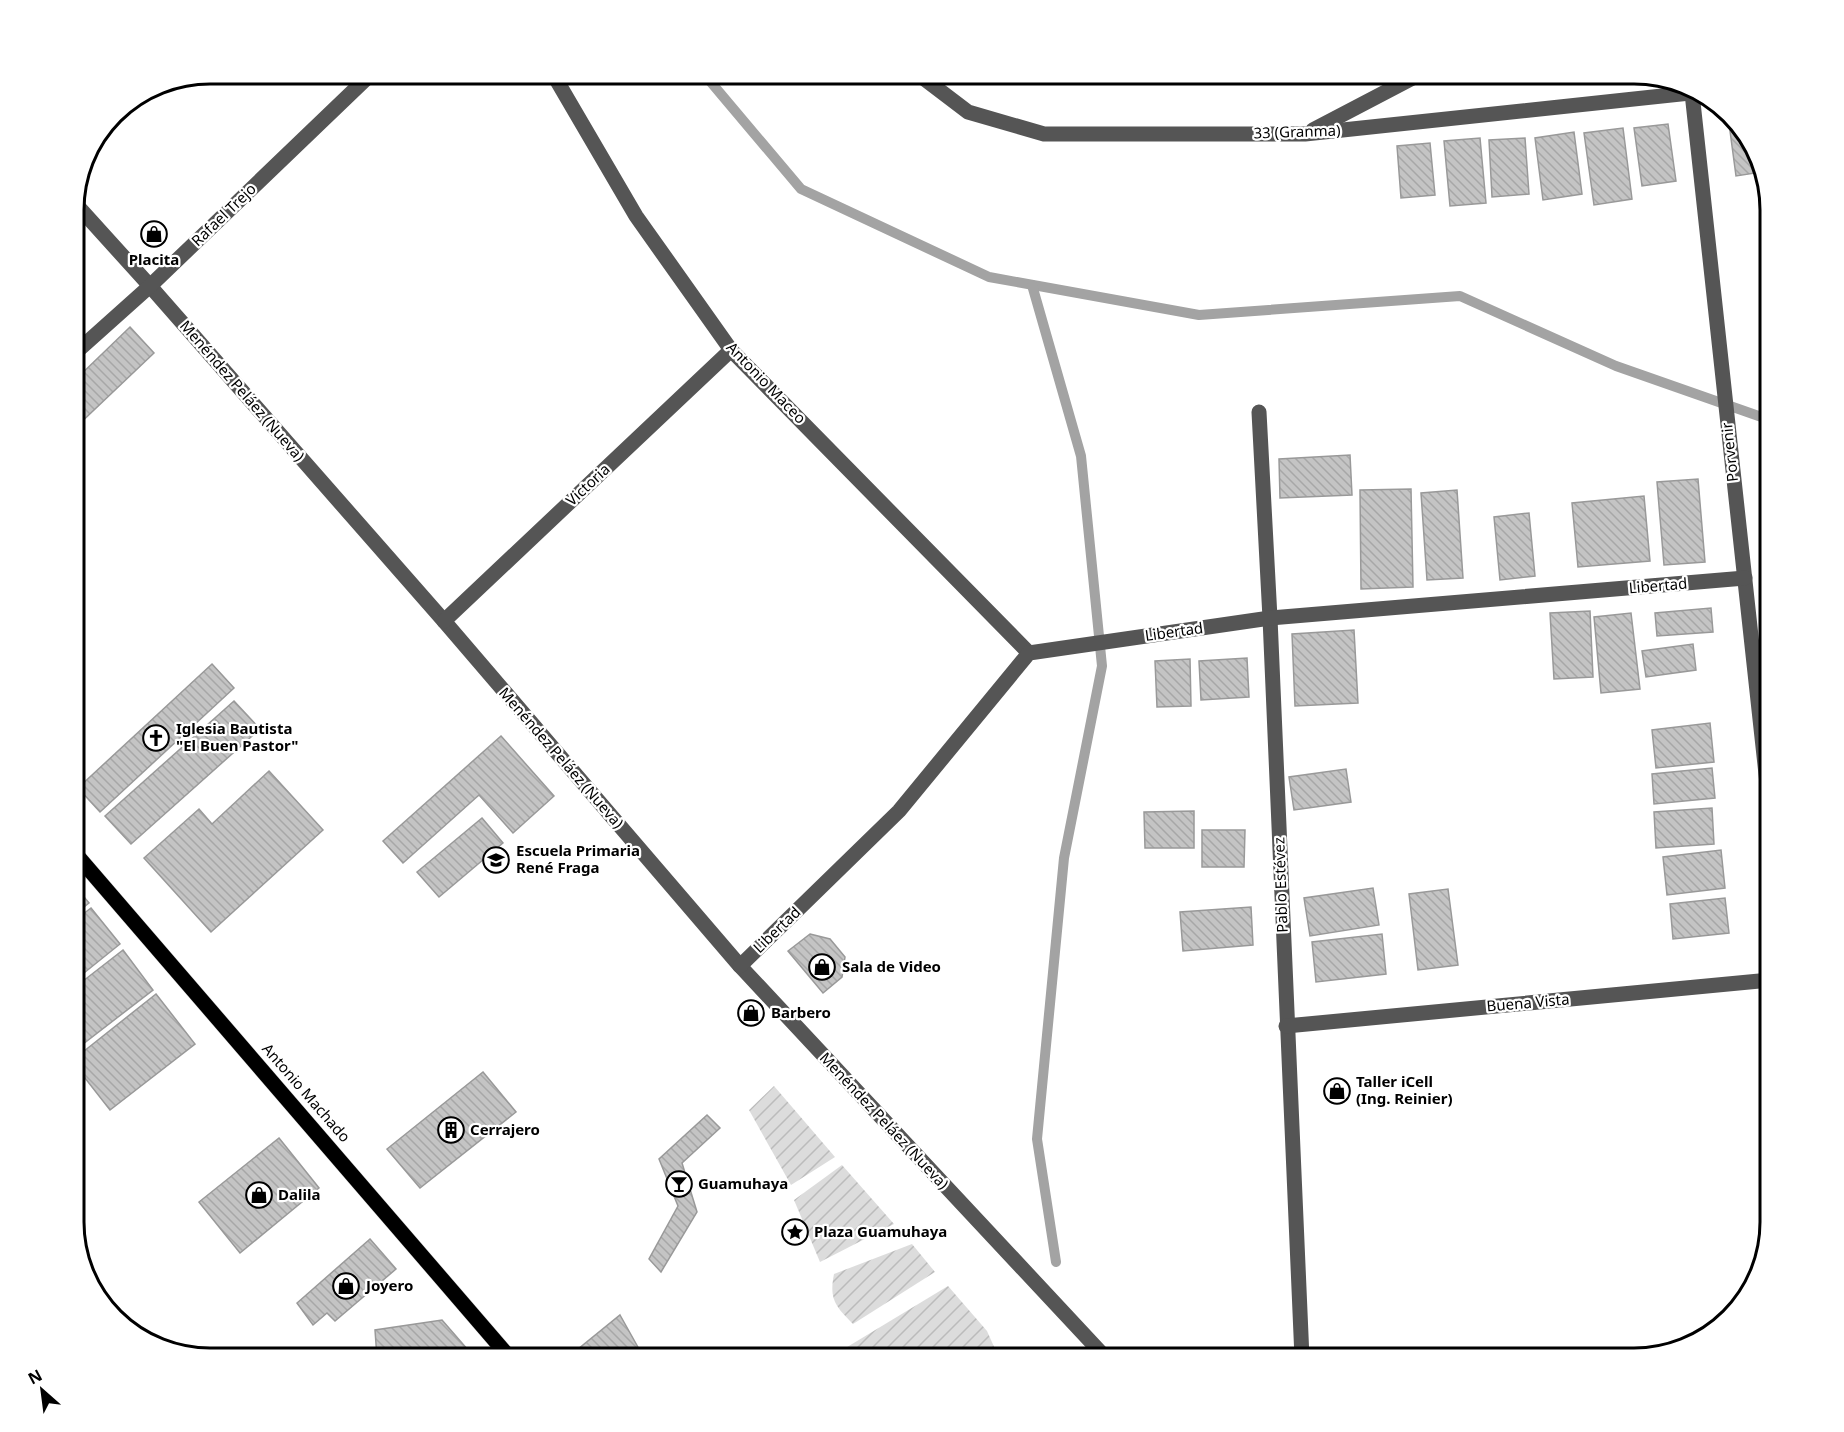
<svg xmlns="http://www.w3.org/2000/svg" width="1844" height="1432" font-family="'Noto Sans',sans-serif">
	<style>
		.garden { fill: url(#garden-furrows) }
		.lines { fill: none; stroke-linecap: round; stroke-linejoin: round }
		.stream { stroke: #a3a3a3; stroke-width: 10 }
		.building { fill: url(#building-back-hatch); stroke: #999; stroke-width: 1.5 }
		.major-casing { stroke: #dbdbdb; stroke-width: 16 }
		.minor { stroke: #555; stroke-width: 15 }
		.major { stroke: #000; stroke-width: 15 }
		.labels { text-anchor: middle; stroke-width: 4.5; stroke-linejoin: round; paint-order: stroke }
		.street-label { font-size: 15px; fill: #000; stroke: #fff }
		.poi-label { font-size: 15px; font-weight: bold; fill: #000; stroke: #fff; text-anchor: start }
		.rim { fill: none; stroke: #000; stroke-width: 3 }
	</style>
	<defs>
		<pattern id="garden-furrows" width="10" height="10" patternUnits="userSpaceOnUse" patternTransform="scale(1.5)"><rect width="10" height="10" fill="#dcdcdc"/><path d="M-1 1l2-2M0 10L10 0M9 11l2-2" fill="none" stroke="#bbb"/></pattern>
		<pattern id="building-back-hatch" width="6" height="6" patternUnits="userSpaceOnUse" patternTransform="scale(1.5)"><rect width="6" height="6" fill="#c4c4c4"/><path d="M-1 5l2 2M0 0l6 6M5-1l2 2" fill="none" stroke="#a7a7a7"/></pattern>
	</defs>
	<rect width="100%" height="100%" fill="#fff"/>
	<!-- garden -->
	<g class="garden">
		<polygon points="774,1086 835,1157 791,1185 749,1110"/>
		<polygon points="842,1165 894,1224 820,1262 794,1200"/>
		<path d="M 912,1244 L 935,1272 L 853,1324 C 835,1306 829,1299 834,1274 Z"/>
		<polygon points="948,1286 987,1331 999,1358 829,1358"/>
	</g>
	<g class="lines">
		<!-- stream -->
		<g class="stream">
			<polyline points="704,74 801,189 989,277 1199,315 1460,296 1616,366 1770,420"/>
			<polyline points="1032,285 1081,456 1102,666 1064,858 1037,1139 1056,1262"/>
		</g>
	</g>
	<!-- building -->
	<g class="building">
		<polygon points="1728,116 1757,150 1762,172 1736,176"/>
		<polygon points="1668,124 1676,181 1642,186 1634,128"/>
		<polygon points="1623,128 1632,199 1594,205 1584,133"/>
		<polygon points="1574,132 1582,194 1543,200 1535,138"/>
		<polygon points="1480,138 1486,203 1450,206 1444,141"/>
		<polygon points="1525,138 1529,194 1492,197 1489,140"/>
		<polygon points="1430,143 1435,195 1401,198 1397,146"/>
		<polygon points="130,327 154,353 74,429 74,381"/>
		<polygon points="1350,455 1352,495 1280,498 1279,459"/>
		<polygon points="1698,479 1705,562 1664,565 1657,482"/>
		<polygon points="1411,489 1413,587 1361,589 1360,490"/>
		<polygon points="1457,490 1463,578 1427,580 1421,493"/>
		<polygon points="1644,496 1650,561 1578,567 1572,503"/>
		<polygon points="1529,513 1535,576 1500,580 1494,517"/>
		<polygon points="1711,608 1713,632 1657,636 1655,613"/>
		<polygon points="1590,611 1593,677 1554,679 1550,613"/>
		<polygon points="1631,613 1640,689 1601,693 1594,617"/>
		<polygon points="1354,630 1358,703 1295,706 1292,634"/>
		<polygon points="1693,644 1696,670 1646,677 1642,651"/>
		<polygon points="1247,658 1249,697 1201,700 1199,661"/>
		<polygon points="1190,659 1191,706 1157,707 1155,661"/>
		<polygon points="212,664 234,688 100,812 78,788"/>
		<polygon points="234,701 260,729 131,844 105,816"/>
		<polygon points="1710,723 1714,762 1656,768 1652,730"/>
		<polygon points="501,736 554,796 513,833 479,795 403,863 383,841"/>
		<polygon points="1712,768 1715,798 1654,804 1652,774"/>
		<polygon points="1346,769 1351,802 1294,810 1289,777"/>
		<polygon points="269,771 323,830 211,932 144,858 199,809 212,824"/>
		<polygon points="1712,808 1714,844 1656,848 1654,812"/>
		<polygon points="1194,811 1194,848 1145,848 1144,812"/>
		<polygon points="482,818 503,843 439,897 417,872"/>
		<polygon points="1202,830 1245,830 1244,867 1202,867"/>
		<polygon points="1721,850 1725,888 1667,895 1663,857"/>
		<polygon points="74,885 89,903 74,915"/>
		<polygon points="1373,888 1379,925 1310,936 1304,898"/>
		<polygon points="1448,889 1458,965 1418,970 1409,894"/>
		<polygon points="1725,898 1729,933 1673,939 1670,904"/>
		<polygon points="1251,907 1253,945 1183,951 1180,912"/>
		<polygon points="91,908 120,944 74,981 74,921"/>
		<polygon points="810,934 830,939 845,957 842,977 823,993 788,951"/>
		<polygon points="1382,934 1386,974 1316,982 1312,942"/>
		<polygon points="123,950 153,990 74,1051 74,988"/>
		<polygon points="156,994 195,1044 110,1110 74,1064 74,1059"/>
		<polygon points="483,1072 516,1112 420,1188 387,1149"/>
		<polygon points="707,1115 720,1128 682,1163 697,1212 661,1272 649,1259 678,1206 659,1159"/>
		<polygon points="279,1138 319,1188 240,1253 199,1202"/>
		<polygon points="370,1239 396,1269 335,1321 327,1313 313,1325 297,1303"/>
		<polygon points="620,1315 644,1358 567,1358"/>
		<polygon points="442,1320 475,1358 377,1358 375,1330"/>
	</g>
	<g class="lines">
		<!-- major casing -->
		<g class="major-casing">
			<polyline id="major" points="74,852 510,1358"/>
		</g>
		<!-- minor -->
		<g class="minor">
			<polyline points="553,74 636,216 731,350 1029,653"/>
			<polyline points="918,74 968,112 1044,134 1305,134 1690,93"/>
			<polyline points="1692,93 1770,811"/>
			<polyline points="1313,130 1420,74"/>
			<polyline points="74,202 150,286 444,621 740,966 1106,1358"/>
			<polyline points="74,354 150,286 371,74"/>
			<polyline points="1259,412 1270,618 1302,1358"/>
			<polyline points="444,621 731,350"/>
			<polyline points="740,966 899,811 1029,653 1270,618 1745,578"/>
			<polyline points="1286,1026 1770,980"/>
		</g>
		<!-- major -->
		<use href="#major" class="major"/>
	</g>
	<!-- icons -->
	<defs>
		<g id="shop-ring" transform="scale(1.35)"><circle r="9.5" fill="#fff" stroke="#000" stroke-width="1.5"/><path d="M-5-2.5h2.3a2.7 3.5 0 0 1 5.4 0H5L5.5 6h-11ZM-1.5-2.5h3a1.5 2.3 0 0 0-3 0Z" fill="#000"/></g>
		<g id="church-ring" transform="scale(1.35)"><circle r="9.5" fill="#fff" stroke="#000" stroke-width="1.5"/><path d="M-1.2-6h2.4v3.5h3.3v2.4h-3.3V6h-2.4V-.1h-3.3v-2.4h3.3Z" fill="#000"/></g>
		<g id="school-ring" transform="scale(1.35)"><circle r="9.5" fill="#fff" stroke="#000" stroke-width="1.5"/><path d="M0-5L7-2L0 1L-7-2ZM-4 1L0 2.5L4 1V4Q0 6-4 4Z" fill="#000"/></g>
		<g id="building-ring" transform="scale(1.35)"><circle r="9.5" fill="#fff" stroke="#000" stroke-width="1.5"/><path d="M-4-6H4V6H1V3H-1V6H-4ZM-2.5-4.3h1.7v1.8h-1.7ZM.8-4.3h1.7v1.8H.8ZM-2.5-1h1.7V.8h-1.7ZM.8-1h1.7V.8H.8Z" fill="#000"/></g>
		<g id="bar-ring" transform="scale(1.35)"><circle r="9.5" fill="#fff" stroke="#000" stroke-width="1.5"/><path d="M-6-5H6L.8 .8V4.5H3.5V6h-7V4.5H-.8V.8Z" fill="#000"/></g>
		<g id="sight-ring" transform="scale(1.35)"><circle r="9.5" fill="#fff" stroke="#000" stroke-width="1.5"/><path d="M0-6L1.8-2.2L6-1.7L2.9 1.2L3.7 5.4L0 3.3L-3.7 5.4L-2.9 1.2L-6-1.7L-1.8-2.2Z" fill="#000"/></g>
	</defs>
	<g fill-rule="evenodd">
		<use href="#shop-ring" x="154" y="234"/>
		<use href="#church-ring" x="156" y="738"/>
		<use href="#school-ring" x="496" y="860"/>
		<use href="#shop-ring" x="822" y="967"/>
		<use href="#shop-ring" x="751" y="1013"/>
		<use href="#shop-ring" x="1337" y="1091"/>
		<use href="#building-ring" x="451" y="1130"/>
		<use href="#bar-ring" x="679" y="1184"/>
		<use href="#shop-ring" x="259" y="1195"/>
		<use href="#sight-ring" x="795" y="1232"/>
		<use href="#shop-ring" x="346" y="1286"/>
	</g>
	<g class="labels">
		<!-- street labels -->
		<g class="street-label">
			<text transform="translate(1297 132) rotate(-2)" y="5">33 (Granma)</text>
			<text transform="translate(224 215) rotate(-44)" y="5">Rafael Trejo</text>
			<text transform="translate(766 383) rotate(46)" y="5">Antonio Maceo</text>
			<text transform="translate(242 391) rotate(49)" y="5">Menéndez Peláez (Nueva)</text>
			<text transform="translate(1730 452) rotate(-96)" y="5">Porvenir</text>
			<text transform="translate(588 485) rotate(-43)" y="5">Victoria</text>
			<text transform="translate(1658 586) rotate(-5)" y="5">Libertad</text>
			<text transform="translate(1174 632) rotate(-8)" y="5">Libertad</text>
			<text transform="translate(561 758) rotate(49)" y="5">Menéndez Peláez (Nueva)</text>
			<text transform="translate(1281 885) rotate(-92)" y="5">Pablo Estévez</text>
			<text transform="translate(777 930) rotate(-44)" y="5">Libertad</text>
			<text transform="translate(1528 1003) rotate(-5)" y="5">Buena Vista</text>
			<text transform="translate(306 1093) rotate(49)" y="5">Antonio Machado</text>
			<text transform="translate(884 1121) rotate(47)" y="5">Menéndez Peláez (Nueva)</text>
		</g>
		<!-- poi labels -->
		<g class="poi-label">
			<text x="154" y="265" text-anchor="middle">Placita</text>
			<text x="176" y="734">Iglesia Bautista<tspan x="176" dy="17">"El Buen Pastor"</tspan></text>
			<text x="516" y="856">Escuela Primaria<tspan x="516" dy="17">René Fraga</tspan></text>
			<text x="842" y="972">Sala de Video</text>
			<text x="771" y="1018">Barbero</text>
			<text x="1356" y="1087">Taller iCell<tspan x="1356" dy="17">(Ing. Reinier)</tspan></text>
			<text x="470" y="1135">Cerrajero</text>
			<text x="698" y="1189">Guamuhaya</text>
			<text x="278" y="1200">Dalila</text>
			<text x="814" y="1237">Plaza Guamuhaya</text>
			<text x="366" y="1291">Joyero</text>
		</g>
	</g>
	<!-- crop -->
	<path d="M0 0H1844V1432H0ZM210 84H1634A126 126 0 0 1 1760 210V1222A126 126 0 0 1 1634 1348H210A126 126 0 0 1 84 1222V210A126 126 0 0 1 210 84Z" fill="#fff" fill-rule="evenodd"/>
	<path class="rim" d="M210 84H1634A126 126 0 0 1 1760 210V1222A126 126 0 0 1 1634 1348H210A126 126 0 0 1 84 1222V210A126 126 0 0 1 210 84Z"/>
	<!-- north arrow -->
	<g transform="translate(42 1390) rotate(332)" stroke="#ffffff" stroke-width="4.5" paint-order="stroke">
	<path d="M0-4.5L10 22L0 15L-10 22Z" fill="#000000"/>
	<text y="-9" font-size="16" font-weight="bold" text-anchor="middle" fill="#000000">N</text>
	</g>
</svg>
